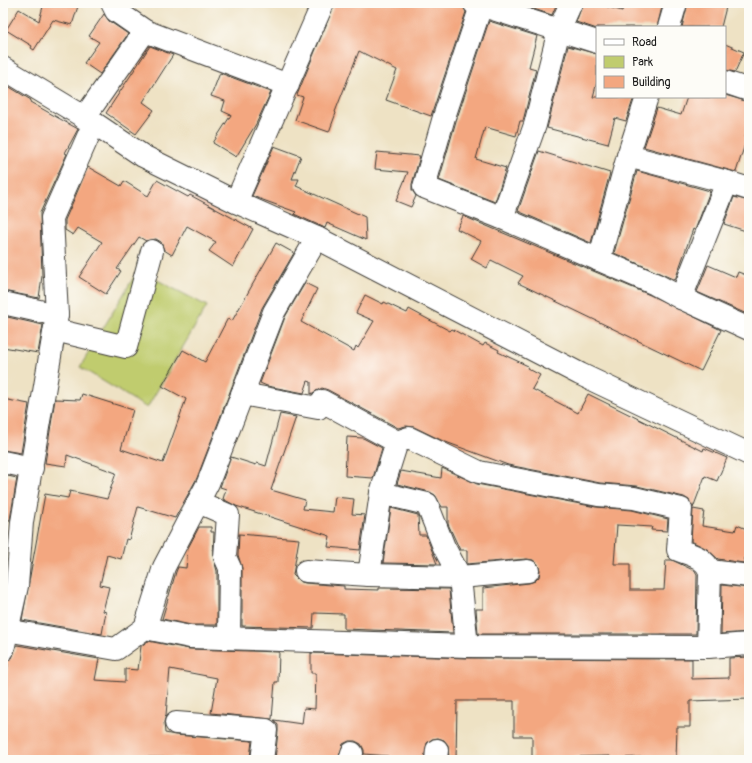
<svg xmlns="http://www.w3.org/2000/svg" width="752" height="763" font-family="Pangolin,sans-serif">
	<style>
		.green { fill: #c0cc6e; stroke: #6e7445 }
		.building { fill: #f3a780 }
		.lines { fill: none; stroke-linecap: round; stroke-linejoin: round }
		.minor-casing { stroke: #3c3a35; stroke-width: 24 }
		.minor { stroke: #fff; stroke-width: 22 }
	</style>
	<rect width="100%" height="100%" fill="#fdfcf7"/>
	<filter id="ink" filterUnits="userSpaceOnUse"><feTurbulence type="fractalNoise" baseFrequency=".025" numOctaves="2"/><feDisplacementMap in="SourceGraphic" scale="8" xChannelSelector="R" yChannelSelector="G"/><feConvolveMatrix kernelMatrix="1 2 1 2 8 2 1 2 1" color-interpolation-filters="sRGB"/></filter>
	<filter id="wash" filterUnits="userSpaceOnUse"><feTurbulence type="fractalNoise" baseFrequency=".012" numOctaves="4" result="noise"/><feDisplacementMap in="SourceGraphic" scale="16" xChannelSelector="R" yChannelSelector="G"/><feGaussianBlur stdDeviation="0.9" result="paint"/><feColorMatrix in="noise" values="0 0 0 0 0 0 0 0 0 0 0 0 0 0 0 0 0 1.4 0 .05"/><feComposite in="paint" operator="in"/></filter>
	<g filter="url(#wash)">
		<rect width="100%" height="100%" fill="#eee2c4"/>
		<!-- green -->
		<polygon class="green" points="138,270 207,306 147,408 80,367"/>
		<g id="blocks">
			<!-- building -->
			<g class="building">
				<polygon points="44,3 79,3 72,25 53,20 34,50 31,48 32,46 6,30 19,9 39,21"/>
				<polygon points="335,3 462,3 466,12 431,116 386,100 397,70 359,51 335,112 336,113 329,132 295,120 303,97 297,95"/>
				<polygon points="515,3 557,3 552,15"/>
				<polygon points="583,3 594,3 622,11 624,3 663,3 657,27 597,27 597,29 576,22"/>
				<polygon points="688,3 727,3 721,27 682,27"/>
				<polygon points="104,14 109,21 128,34 100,74 84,63 99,42 89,36"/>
				<polygon points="489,21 537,36 529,67 536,69 523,121 520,121 516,136 485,127 476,159 506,168 495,202 439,180 456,121"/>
				<polygon points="725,44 744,52 735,72 725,70"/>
				<polygon points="150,46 173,55 143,102 154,110 136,134 106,113"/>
				<polygon points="568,46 597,54 597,82 593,97 634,97 626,121 615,118 608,144 547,128"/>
				<polygon points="220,73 271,92 256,124 236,157 213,143 231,115 222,111 225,101 211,96"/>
				<polygon points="3,83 31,100 30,102 78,129 65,153 67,154 40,213 42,276 39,298 3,291"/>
				<polygon points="725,95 749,102 749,125 745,137 747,138 736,172 644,147 657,108 681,115 687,97 725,97"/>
				<polygon points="274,146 301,156 292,179 299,179 296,186 365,217 366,240 327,223 325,228 294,214 296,212 252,196"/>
				<polygon points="539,151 610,173 591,243 518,211"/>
				<polygon points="377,152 420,156 412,184 412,190 416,196 411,207 396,201 408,172 375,169"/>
				<polygon points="88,167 121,186 124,181 148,196 157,180 188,197 190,195 253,229 233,267 209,251 216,242 187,226 172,255 164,250 161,242 156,239 146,241 139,237 117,269 121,271 106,294 79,277 102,242 78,228 73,235 65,230 65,220"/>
				<polygon points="637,171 710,191 695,230 693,229 675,280 614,253"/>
				<polygon points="734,197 749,201 749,232 724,224"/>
				<polygon points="463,216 650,295 721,330 701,371 518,283 523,276 491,260 487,268 471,259 481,241 457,229"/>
				<polygon points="276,243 294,253 262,308 197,478 175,518 138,507 129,540 126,539 121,559 107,555 100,585 109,587 103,611 106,612 102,634 22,620 45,494 68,498 70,491 107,499 116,473 67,455 66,466 45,463 55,399 80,400 82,394 133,410 121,449 163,463 186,399 162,386 183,350 205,362 228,318 232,321"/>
				<polygon points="708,265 736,277 738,272 749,276 749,315 697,292"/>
				<polygon points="305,283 317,289 301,322 354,351 356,346 358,348 374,321 356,313 365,295 383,304 384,302 407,313 409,309 450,331 452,329 483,346 485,343 499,350 498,352 528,366 527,368 540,375 532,389 578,413 588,394 703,451 704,448 727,458 717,481 705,476 693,508 689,500 684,497 637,486 600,483 508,465 443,441 414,427 406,426 398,428 328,390 322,388 311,394 311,382 308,381 304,393 267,386 260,383 285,317"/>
				<polygon points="3,316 43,325 38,353 3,347"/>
				<polygon points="3,399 29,404 21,453 3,450"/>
				<polygon points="280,414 296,417 271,490 305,500 303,509 333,512 335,497 354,499 352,514 365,515 360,550 328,547 330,536 236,506 223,499 226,489 220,487 231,457 256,465 257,463 266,466"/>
				<polygon points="347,437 363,438 382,448 373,478 345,476"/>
				<polygon points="442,468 477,484 596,507 632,510 668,519 667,531 651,530 652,527 617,525 614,564 630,564 630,590 664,590 666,560 672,560 695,571 697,574 696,634 478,634 476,609 483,609 483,588 529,583 535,581 539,577 540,570 538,564 533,560 527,559 467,564 467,550 460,550 448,524 448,507 442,507 435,495 430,492 397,484 401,471 441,478"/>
				<polygon points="3,475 17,478 10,520 3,520"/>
				<polygon points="391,508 418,515 419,535 426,535 437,564 383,563"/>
				<polygon points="693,509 704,511 702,526 735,531 737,525 749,530 749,547 743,563 718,559 707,549 691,541"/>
				<polygon points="199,527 211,527 211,532 214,532 213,556 217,571 217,625 191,625 162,619 176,572 178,567 186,568 188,548"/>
				<polygon points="239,534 299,539 293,575 299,581 305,583 344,586 344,589 379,590 379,588 449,589 453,633 344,629 344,614 314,613 313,628 242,626 242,568 238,555"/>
				<polygon points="722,585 749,588 749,632 721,634"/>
				<polygon points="148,641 189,649 279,652 278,682 275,682 272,719 211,713 217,678 170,669 166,715 164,722 165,733 175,735 252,741 250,758 116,757 116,760 3,760 3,711 8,664 3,662 12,658 17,645 99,659 95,680 125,682 125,669 138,670 141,646"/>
				<polygon points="311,653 467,658 692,659 692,679 729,678 729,658 749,657 749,699 690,701 690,727 677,727 676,760 647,759 647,757 610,758 610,756 569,757 568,760 532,760 532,736 514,736 514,701 457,701 456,760 449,760 448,745 444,740 438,738 432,739 427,743 424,760 388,760 388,756 364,754 364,750 361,744 355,741 349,741 343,744 338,760 275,760 278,731 278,725 274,720 302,724 304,708 315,709 316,673 311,673"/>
			</g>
		</g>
	</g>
	<g filter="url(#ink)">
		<use href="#blocks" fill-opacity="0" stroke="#3c3a35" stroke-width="1"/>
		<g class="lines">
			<!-- minor casing -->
			<g class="minor-casing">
				<g id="minor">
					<polyline points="112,3 116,11 145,31 288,85"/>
					<polyline points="474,3 597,42"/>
					<polyline points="481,6 444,117 424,187 502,218 655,284 681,298 749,329"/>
					<polyline points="669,27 676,3"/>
					<polyline points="3,68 94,123 143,156 236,202 317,238 580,374 749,454"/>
					<polyline points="725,82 749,90"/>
					<polyline points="84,118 145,31"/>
					<polyline points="628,156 727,182"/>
					<polyline points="236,202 323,3"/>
					<polyline points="502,218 535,125 559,30 571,3"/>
					<polyline points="599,260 628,156 647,97"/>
					<polyline points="681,298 727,182 749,189"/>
					<polyline points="3,303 57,315"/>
					<polyline points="55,330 126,347 152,251"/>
					<polyline points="242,394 318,408 322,401 397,442 381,493 369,575 306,571"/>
					<path d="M 397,442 L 409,438 L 479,472 L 598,495 L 634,498 L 681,509 L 678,550 C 692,555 704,557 710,571"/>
					<polyline points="3,462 32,468"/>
					<polyline points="198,502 228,515 225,557 230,568 229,638"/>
					<polyline points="369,575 460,577 444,547 427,504 381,493"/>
					<polyline points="145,628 164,567 208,483 274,312 317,238"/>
					<polyline points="6,630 116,649 145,628 190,637 467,646 708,647 749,644"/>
					<polyline points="467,646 460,577 528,571"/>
					<polyline points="708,647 710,571 749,576"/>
					<polyline points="3,650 17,586 22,522 57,315 52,218 94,123"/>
					<polyline points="176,723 266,730 262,760"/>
					<polyline points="350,760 352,753"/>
					<polyline points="436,760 437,750"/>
				</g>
			</g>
			<!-- minor -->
			<use href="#minor" class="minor"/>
		</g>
	</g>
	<!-- margin -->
	<rect width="752" height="763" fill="none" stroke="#fdfcf7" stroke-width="16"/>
	<!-- legend -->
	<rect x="596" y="26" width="130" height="72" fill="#fdfcf7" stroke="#a3a29f"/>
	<rect x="604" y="39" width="20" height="6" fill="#ffffff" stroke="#a3a29f"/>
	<text x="632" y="46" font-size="12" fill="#1c1c1c">Road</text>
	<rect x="604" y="56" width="20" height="12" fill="#c0cc6e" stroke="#a3a29f"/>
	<text x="632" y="66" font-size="12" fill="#1c1c1c">Park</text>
	<rect x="604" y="76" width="20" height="12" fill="#f3a780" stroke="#a3a29f"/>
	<text x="632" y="86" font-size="12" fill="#1c1c1c">Building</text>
</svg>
